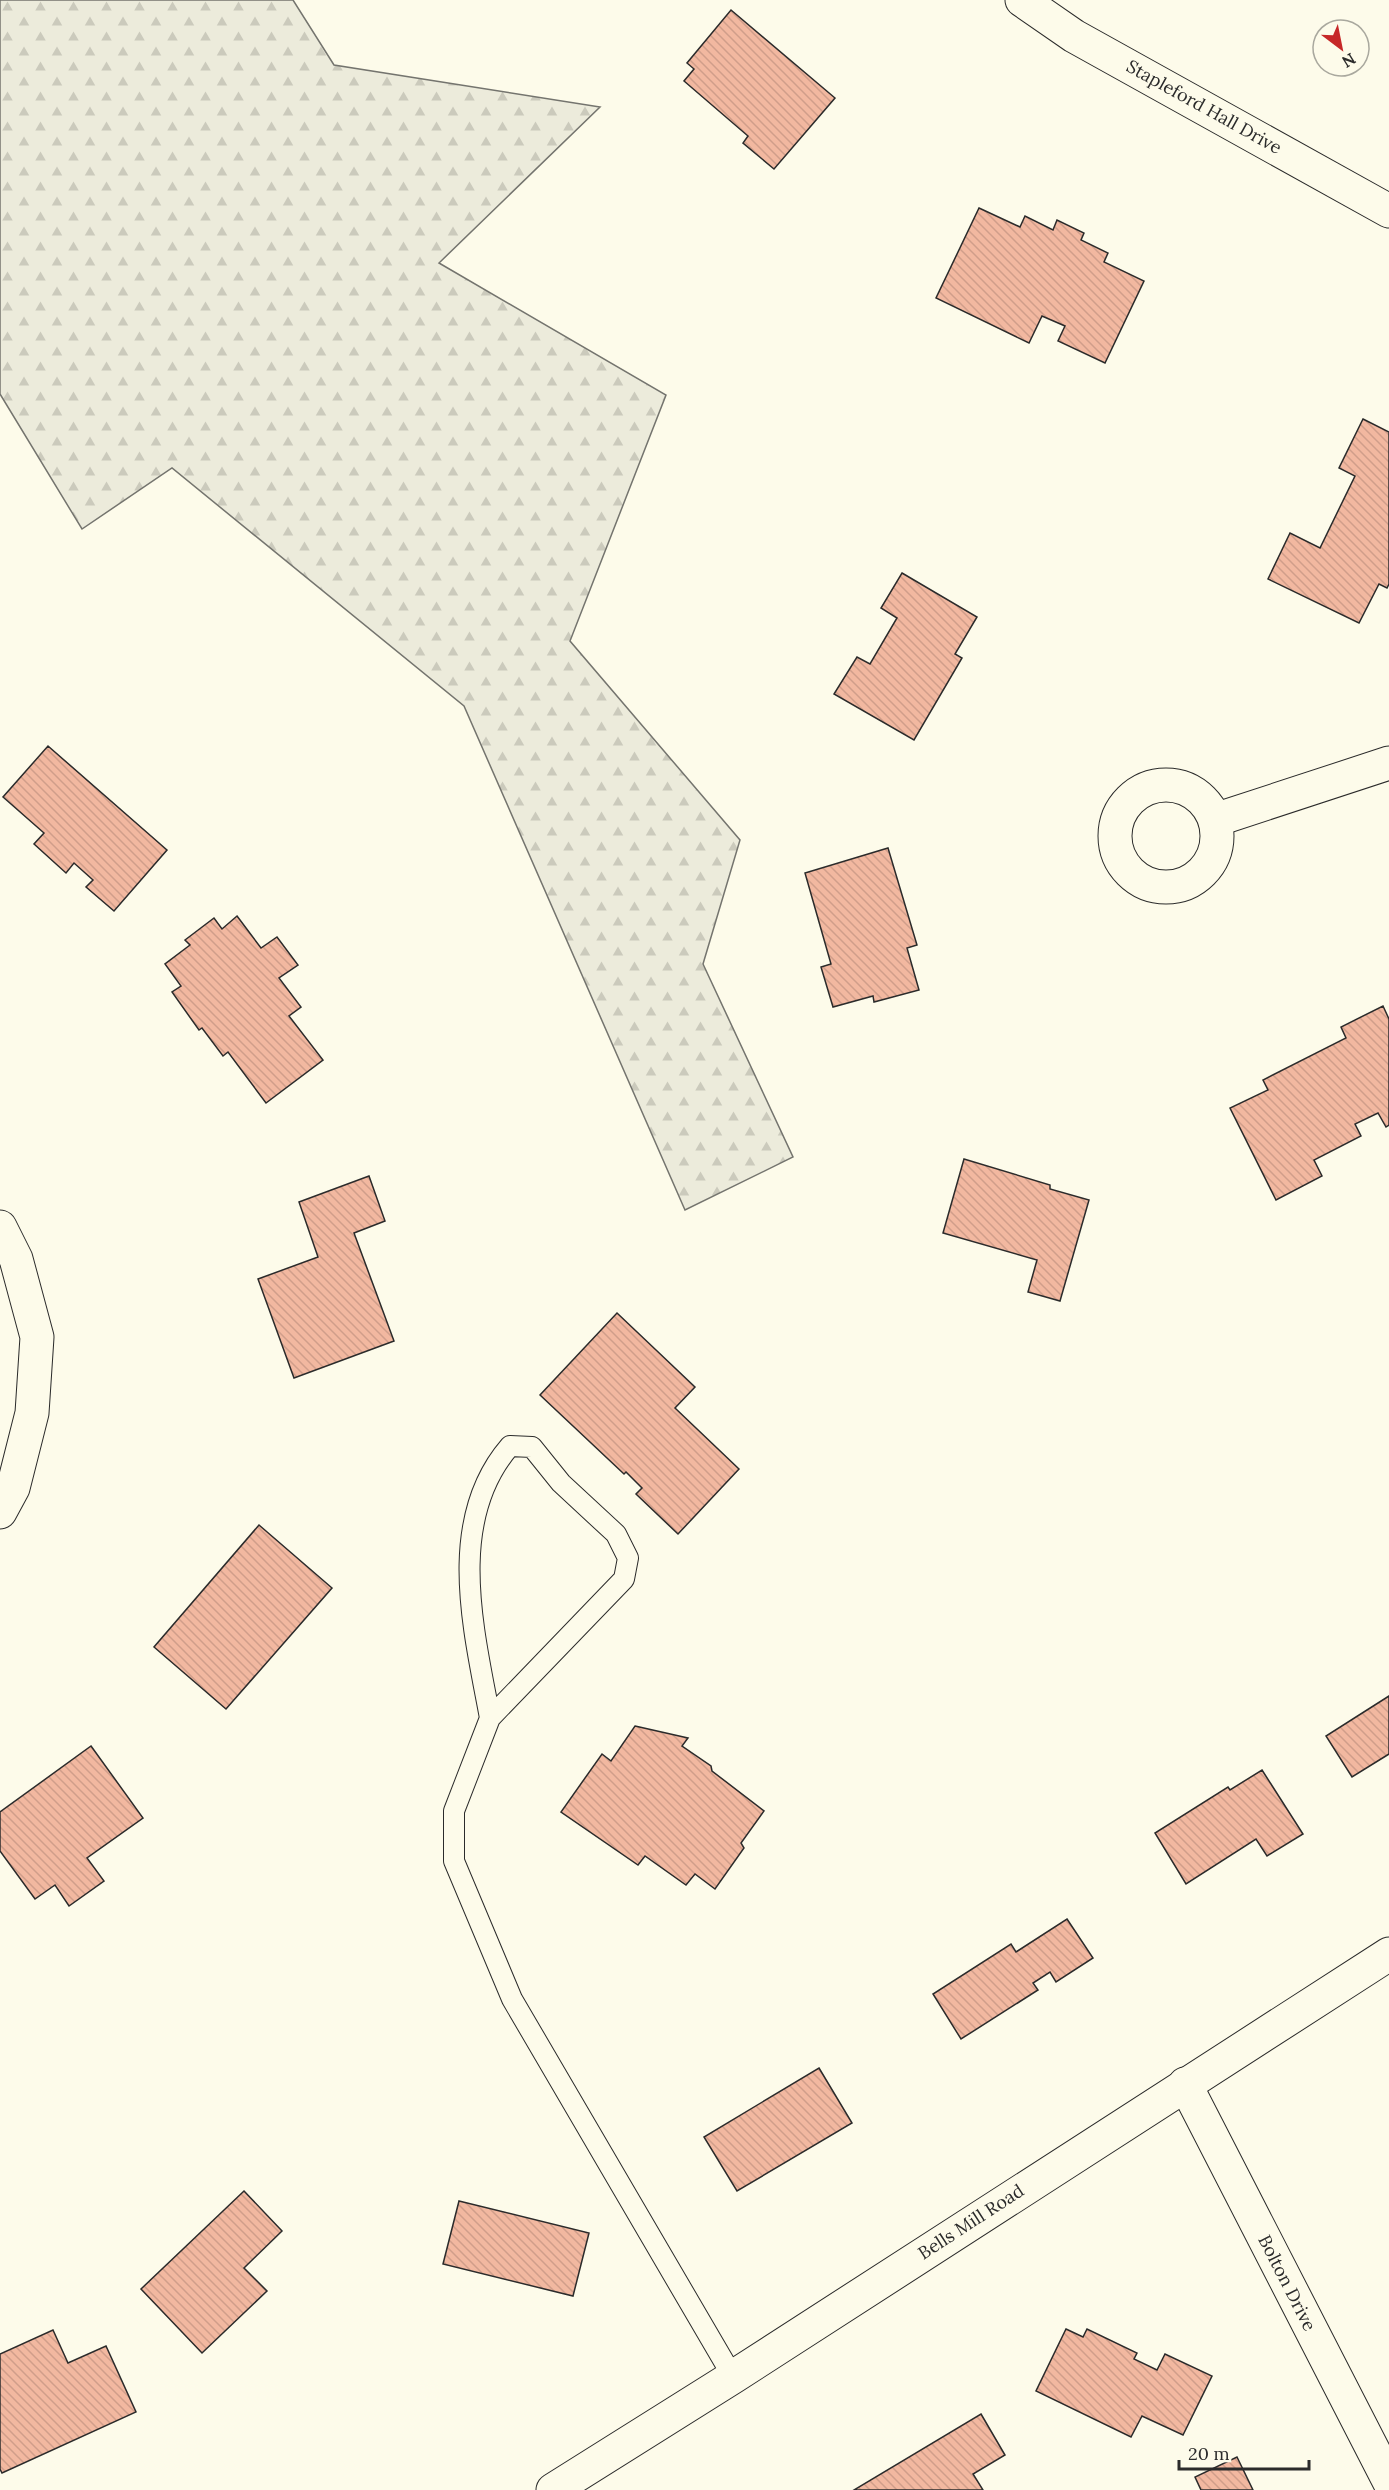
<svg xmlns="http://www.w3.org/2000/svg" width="1389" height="2490" font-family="Lora,serif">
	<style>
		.forest { fill: url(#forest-firs); stroke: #74746e; stroke-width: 1.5 }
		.building { fill: url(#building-back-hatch); stroke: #2b2b2b; stroke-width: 1.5 }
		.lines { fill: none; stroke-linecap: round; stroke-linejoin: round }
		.lane-casing { stroke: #2b2b2b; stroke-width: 22 }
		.street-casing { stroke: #2b2b2b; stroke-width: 35 }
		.secondary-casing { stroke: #2b2b2b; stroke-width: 35 }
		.lane { stroke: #fdfbea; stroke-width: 20 }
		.street { stroke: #fdfbea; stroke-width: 33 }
		.secondary { stroke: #fdfbea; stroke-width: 33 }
		.labels { text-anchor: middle; stroke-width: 4.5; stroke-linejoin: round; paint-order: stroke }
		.street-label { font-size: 18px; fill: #2b2b2b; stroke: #fdfbea }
	</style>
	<defs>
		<pattern id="forest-firs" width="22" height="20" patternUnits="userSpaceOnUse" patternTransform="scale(1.5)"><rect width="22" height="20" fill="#ecebdb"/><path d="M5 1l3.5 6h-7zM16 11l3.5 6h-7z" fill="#cbcabc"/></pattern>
		<pattern id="building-back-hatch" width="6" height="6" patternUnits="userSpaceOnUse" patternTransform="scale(1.5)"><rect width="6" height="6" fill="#f2b8a0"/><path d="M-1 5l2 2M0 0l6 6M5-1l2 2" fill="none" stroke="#d09e8a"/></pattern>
	</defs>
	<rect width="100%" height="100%" fill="#fdfbea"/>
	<!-- forest -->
	<polygon class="forest" points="0,0 293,0 334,65 600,107 439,263 666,395 570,641 740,840 703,964 793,1157 685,1210 464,706 172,468 82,529 0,394"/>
	<!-- building -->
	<g class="building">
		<polygon points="731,10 835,98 774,169 743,143 748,136 684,81 694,69 687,63"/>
		<polygon points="979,208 1020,227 1025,216 1053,230 1057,220 1084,233 1081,240 1108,253 1104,262 1144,281 1105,363 1058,341 1065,326 1042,316 1029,343 936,298"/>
		<polygon points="1363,419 1389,432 1389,584 1387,588 1379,584 1359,623 1268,579 1290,533 1320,548 1355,476 1339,468"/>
		<polygon points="902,573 977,617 955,654 962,658 914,740 834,694 857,657 870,664 897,618 881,608"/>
		<polygon points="48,746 167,850 114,911 86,887 93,880 74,863 66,873 34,844 44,833 3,797"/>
		<polygon points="888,848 917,945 907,948 919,990 874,1002 873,996 833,1007 821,967 831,964 805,873"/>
		<polygon points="237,916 261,948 277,937 298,965 279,978 301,1007 289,1016 323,1060 266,1103 228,1052 223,1056 202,1028 199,1030 172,992 181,986 165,964 190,945 185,940 214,918 222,929"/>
		<polygon points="1383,1006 1389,1019 1389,1125 1386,1127 1378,1113 1355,1124 1361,1136 1314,1160 1322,1176 1276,1200 1230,1108 1268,1090 1263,1080 1346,1038 1341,1027"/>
		<polygon points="964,1159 1050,1185 1050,1189 1089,1200 1060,1301 1028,1292 1037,1260 943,1233"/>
		<polygon points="369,1176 385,1221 354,1233 394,1341 294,1378 258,1279 318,1257 299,1202"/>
		<polygon points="617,1313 695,1387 675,1408 739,1469 678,1534 636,1494 642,1488 626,1472 624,1474 540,1395"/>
		<polygon points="259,1525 332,1588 226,1709 154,1647"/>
		<polygon points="1389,1696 1389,1754 1352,1777 1326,1736"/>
		<polygon points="635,1726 688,1738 682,1746 711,1766 712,1771 764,1811 741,1843 744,1848 715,1889 695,1874 686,1885 645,1856 638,1865 561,1812 602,1754 611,1761"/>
		<polygon points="91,1746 143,1818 87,1858 104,1881 69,1906 55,1885 35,1899 0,1851 0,1812"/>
		<polygon points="1262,1770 1303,1834 1267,1856 1256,1839 1186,1884 1155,1833 1228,1787 1230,1790"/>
		<polygon points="1067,1919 1093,1958 1056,1982 1050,1972 1033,1983 1038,1990 961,2039 933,1994 1011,1944 1016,1952"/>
		<polygon points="819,2068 852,2123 737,2191 704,2137"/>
		<polygon points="244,2191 282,2231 244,2268 267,2291 202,2353 141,2289"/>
		<polygon points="459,2201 589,2233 573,2296 443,2264"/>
		<polygon points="1066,2329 1083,2337 1087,2329 1137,2353 1134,2359 1157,2370 1165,2354 1212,2376 1183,2435 1142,2416 1131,2437 1036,2391"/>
		<polygon points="53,2330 68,2363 106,2346 136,2412 2,2473 0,2469 0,2354"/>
		<polygon points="981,2414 1005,2455 973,2474 983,2490 854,2490"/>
		<polygon points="1237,2457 1253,2490 1201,2490 1195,2477"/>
	</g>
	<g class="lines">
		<!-- lane casing -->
		<g class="lane-casing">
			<path id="lane" d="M 490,1718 C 474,1631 445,1521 510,1446 L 532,1447 L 561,1483 L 616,1534 L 628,1558 L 624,1579 L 490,1718 L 454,1811 L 454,1861 L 512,1999 L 733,2377"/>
		</g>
		<!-- street casing -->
		<g class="street-casing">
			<g id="street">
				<polyline points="1022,0 1074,36 1389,211"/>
				<circle cx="1166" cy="836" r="51"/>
				<polyline points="1215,820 1389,763"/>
				<polyline points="0,1227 16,1259 37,1337 32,1413 13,1488 0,1512"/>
				<polyline points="1185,2084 1389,2481"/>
			</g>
		</g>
		<!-- secondary casing -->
		<g class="secondary-casing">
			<polyline id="secondary" points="553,2490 733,2377 1389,1954"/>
		</g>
		<!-- lane -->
		<use href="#lane" class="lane"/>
		<!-- street -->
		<use href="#street" class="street"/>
		<!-- secondary -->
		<use href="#secondary" class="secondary"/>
	</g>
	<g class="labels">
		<!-- street labels -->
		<g class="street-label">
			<text transform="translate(1204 107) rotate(29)" y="6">Stapleford Hall Drive</text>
			<text transform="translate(971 2222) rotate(-33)" y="6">Bells Mill Road</text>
			<text transform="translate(1287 2283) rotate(63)" y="6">Bolton Drive</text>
		</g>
	</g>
	<!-- north arrow -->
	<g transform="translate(1341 48) rotate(148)"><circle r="28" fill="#fdfbea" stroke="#a9a89e" stroke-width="1.5"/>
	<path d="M0-4.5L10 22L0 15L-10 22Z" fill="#c62828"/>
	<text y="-9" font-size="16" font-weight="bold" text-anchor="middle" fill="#2b2b2b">N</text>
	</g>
	<!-- scale -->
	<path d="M1179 2460v9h130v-9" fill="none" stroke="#2b2b2b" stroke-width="3"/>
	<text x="1188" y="2460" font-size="18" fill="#2b2b2b" stroke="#fdfbea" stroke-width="4.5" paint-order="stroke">20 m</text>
</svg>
